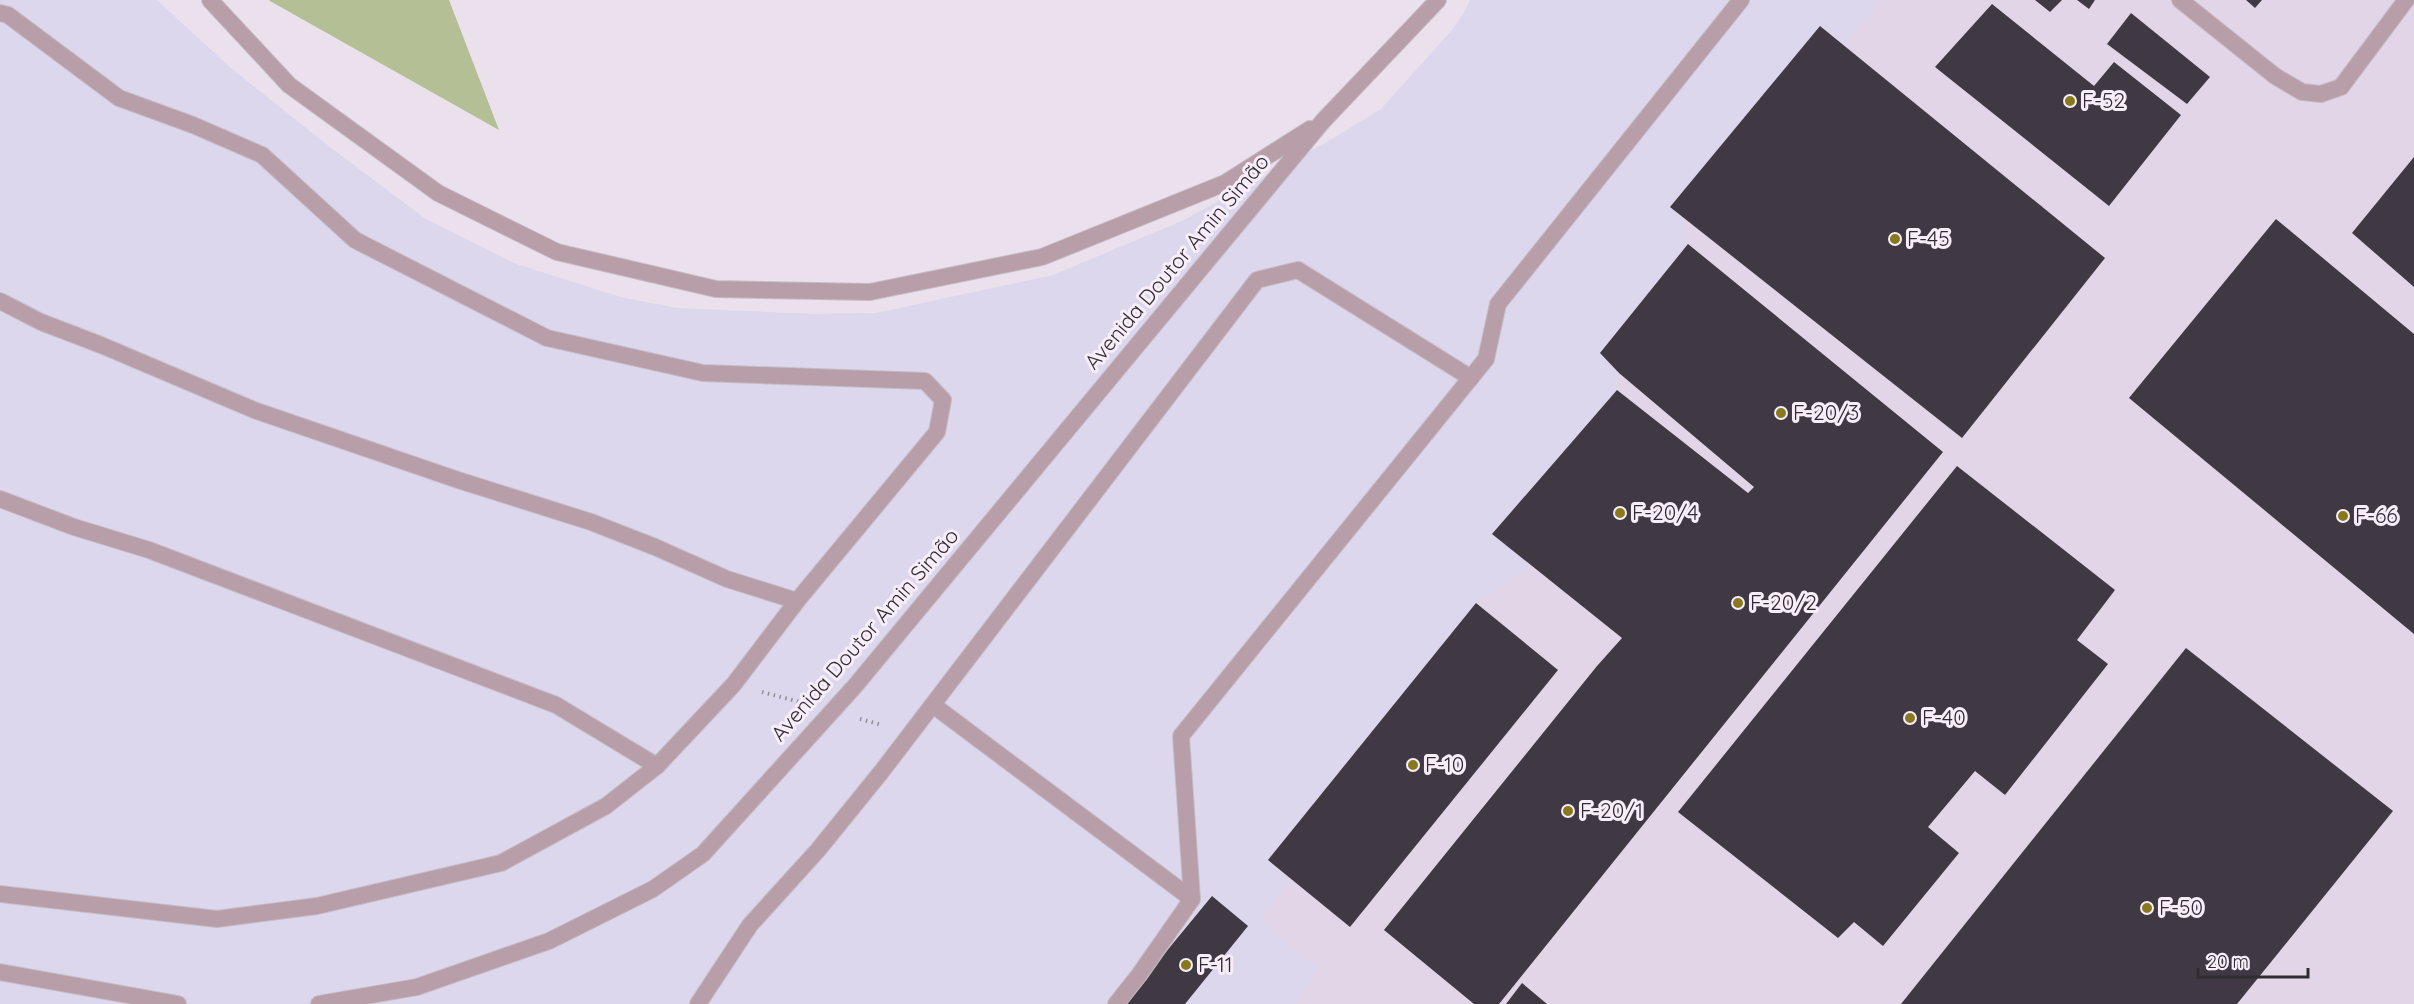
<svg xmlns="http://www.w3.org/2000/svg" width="2414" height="1004" font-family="Quicksand,sans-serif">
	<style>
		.industrial { fill: #dcd7ec }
		.built { fill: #e2d5e7 }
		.green { fill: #b4bf96 }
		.building { fill: #403943 }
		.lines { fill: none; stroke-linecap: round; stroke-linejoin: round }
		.service-casing { stroke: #c5bdc7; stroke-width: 18 }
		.tertiary-casing { stroke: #c5bdc7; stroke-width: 18 }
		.path { stroke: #968f98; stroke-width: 4; stroke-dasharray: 1.5 4.5; stroke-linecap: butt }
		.service { stroke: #b79ea8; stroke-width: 16 }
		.tertiary { stroke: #b79ea8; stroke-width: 16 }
		.poi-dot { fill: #88791e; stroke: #f7eefa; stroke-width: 2 }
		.labels { text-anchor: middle; stroke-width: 6; stroke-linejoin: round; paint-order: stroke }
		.poi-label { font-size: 21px; fill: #302c31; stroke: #f7eefa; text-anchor: start }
		.street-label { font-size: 21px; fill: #302c31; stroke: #f7eefa }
	</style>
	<rect width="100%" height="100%" fill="#eae1ed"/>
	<!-- industrial -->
	<polygon class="industrial" points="0,0 157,0 232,69 335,151 426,219 514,263 620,297 677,308 812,314 876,313 1053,275 1184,220 1327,142 1381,109 1452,30 1465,11 1470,0 2414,0 2414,1004 0,1004"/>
	<!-- built -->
	<polygon class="built" points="1880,0 2414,0 2414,1004 1294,1004 1319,969 1260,921 1292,880 1268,860 1476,603 1532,566 1492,534 1617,390 1619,373 1600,353 1688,244 1685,220 1670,207 1820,26 1845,46"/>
	<!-- green -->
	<polygon class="green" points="269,0 449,0 499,130 270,1"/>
	<!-- building -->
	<g class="building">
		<polygon points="2035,0 2062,0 2050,12"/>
		<polygon points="2077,0 2095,0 2089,9"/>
		<polygon points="2246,0 2262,0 2255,8"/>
		<polygon points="1992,4 2094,86 2114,62 2181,115 2109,206 1935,67"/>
		<polygon points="2131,13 2210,77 2187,104 2107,44"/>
		<polygon points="1820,26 2105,258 1962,438 1670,207"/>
		<polygon points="2414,157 2414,287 2352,233"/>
		<polygon points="2276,219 2414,334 2414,634 2129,398"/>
		<polygon points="1688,244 1943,452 1499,1004 1474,1004 1384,930 1597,666 1622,638 1492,534 1617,390 1748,493 1754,487 1619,373 1600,353"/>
		<polygon points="1957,466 2115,590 2077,640 2108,664 2005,795 1975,771 1928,827 1959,853 1883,946 1854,922 1838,938 1678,812"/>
		<polygon points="1476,603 1558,670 1350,927 1268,860"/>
		<polygon points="2186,648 2393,811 2237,1004 1901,1004"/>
		<polygon points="1212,896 1248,926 1185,1004 1123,1004"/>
		<polygon points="1522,983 1547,1004 1506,1004"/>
	</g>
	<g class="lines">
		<!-- service casing -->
		<g class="service-casing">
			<g id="service">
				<polyline points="2180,0 2275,76 2302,92 2321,94 2341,87 2406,0"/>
				<polyline points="0,13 8,15 119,98 193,125 262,155 355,240 547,338 703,373 925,381 943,400 937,432 797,601 734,684 657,766 606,806 501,863 317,906 217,919 0,894"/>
				<polyline points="0,301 41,322 101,345 254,410 458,480 591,522 655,547 727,579 797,601"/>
				<polyline points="0,499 74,527 149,550 556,705 657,766"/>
				<polyline points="933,705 1192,899"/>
				<polyline points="698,1004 750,925 818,850 882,771 1257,280 1298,270 1471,378"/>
				<polyline points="1116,1004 1139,975 1192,899 1181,736 1486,359 1498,304 1741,0"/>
			</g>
		</g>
		<!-- tertiary casing -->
		<g class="tertiary-casing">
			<g id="tertiary">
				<polyline points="210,0 289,85 438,193 557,252 716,289 870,292 1042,257 1225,183 1310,129"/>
				<polyline points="0,972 178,1004"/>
				<polyline points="319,1004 417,987 549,941 653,889 703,854 855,686 1323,121 1438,0"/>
			</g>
		</g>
		<!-- path -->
		<g class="path">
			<polyline points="762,692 804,703"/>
			<polyline points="860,719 882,725"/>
		</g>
		<!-- service -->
		<use href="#service" class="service"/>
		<!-- tertiary -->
		<use href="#tertiary" class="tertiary"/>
	</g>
	<!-- markers -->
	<g class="poi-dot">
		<circle cx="2070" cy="101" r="6"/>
		<circle cx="1895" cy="239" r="6"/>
		<circle cx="1781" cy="413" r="6"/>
		<circle cx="1620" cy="513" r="6"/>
		<circle cx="2343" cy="516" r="6"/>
		<circle cx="1738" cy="603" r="6"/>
		<circle cx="1910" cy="718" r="6"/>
		<circle cx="1413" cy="765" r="6"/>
		<circle cx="1568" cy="811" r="6"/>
		<circle cx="2147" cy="908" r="6"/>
		<circle cx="1186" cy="965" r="6"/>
	</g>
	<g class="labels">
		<!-- poi labels -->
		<g class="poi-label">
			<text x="2082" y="108">F-52</text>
			<text x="1907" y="246">F-45</text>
			<text x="1793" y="420">F-20/3</text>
			<text x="1632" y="520">F-20/4</text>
			<text x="2355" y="523">F-66</text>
			<text x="1750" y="610">F-20/2</text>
			<text x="1922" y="725">F-40</text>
			<text x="1425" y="772">F-10</text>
			<text x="1580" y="818">F-20/1</text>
			<text x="2159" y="915">F-50</text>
			<text x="1198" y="972">F-11</text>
		</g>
		<!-- street labels -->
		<g class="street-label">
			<text transform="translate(1177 262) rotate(-50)" y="7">Avenida Doutor Amin Simão</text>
			<text transform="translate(865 635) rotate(-49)" y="7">Avenida Doutor Amin Simão</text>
		</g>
	</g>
	<!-- scale -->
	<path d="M2198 968v9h110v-9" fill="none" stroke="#302c31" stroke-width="3"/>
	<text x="2207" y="968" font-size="18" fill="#302c31" stroke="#f7eefa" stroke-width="4.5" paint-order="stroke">20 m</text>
</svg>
